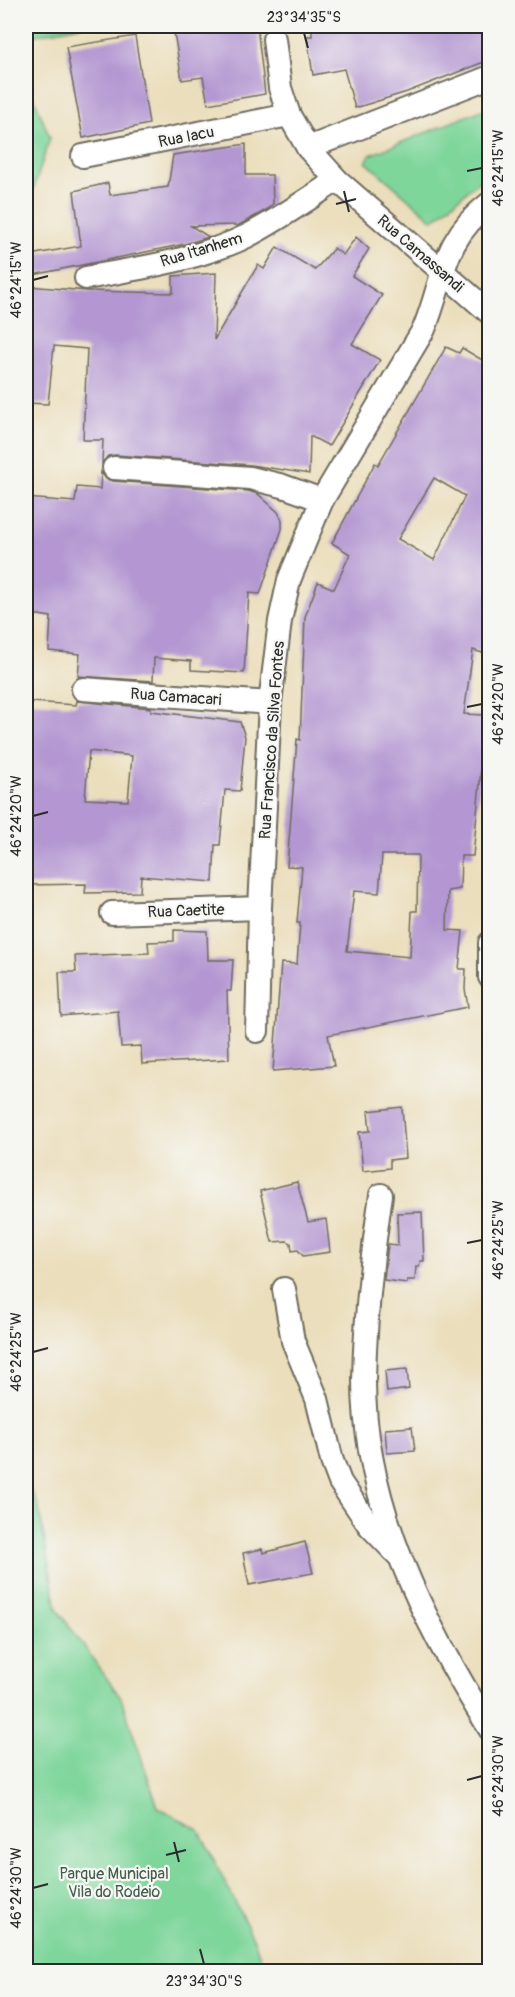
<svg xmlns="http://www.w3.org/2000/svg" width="515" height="1997" font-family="Pangolin,sans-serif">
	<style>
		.green { fill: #7fd69b; stroke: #558063; stroke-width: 1.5 }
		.building { fill: #b497d2; fill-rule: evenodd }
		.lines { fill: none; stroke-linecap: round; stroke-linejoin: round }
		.street-casing { stroke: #6e6a5e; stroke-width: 26 }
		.street { stroke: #fff; stroke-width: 22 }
		.ticks { fill: none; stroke: #2b2b2b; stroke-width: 2 }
		.labels { text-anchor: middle; stroke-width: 4.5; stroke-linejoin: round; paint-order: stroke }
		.street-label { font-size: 16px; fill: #2b2b2b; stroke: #f6f6f2 }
		.park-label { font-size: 16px; fill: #445e4d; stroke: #f6f6f2 }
		.neatline { fill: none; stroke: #2b2b2b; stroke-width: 2 }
		.ticks-label { font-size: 15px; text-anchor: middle; fill: #2b2b2b }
	</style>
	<rect width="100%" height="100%" fill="#f6f6f2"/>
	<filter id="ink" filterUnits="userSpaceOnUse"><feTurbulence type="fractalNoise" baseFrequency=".0167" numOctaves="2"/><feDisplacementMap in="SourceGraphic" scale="12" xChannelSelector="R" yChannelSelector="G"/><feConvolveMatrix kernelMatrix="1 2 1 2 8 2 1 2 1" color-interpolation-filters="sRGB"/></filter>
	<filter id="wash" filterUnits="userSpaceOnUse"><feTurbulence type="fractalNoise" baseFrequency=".008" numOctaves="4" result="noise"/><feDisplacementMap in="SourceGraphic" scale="24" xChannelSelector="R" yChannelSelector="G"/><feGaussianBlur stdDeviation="1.35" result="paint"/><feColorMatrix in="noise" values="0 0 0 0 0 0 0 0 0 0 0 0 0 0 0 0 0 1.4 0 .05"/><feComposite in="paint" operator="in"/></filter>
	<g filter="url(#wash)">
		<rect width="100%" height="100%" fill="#ebdebc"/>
		<!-- green -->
		<g class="green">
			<polygon points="26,26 81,26 26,37"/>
			<polygon points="26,78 50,138 27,209 26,244"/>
			<polygon points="489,107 489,173 433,220 366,162 370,155"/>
			<polygon points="26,1482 38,1504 57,1609 121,1698 158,1807 199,1830 254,1940 265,1971 26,1971"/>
		</g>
		<g id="blocks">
			<!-- building -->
			<g class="building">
				<polygon points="194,26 257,26 265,94 208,104 203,77 182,80 173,27"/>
				<polygon points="312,26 489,26 489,60 407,92 355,108 344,69 313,75 307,36 312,36"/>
				<polygon points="135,36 149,124 83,138 66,47"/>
				<polygon points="246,144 246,175 272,175 273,204 266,210 239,225 191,226 209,237 185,244 28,276 30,255 81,246 74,191 108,183 110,195 168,187 173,155"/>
				<polygon points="356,237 369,249 352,276 382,295 352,344 380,360 329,446 310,436 309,474 251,465 115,455 108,456 102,463 103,440 83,440 87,349 54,346 48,404 26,403 28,286 88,291 173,293 173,276 216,273 214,340 258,265 264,269 277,247 315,270 334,248 343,255"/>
				<path d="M 446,347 L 459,353 L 462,348 L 489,364 L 489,655 L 473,650 L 464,714 L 484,715 L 480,782 L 473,856 L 461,856 L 460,889 L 448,891 L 447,930 L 463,931 L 459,969 L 466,969 L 465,989 L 468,1007 L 328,1035 L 334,1066 L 273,1071 L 281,963 L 297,964 L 300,923 L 297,923 L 302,867 L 287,866 L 297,739 L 300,740 L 305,617 L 318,582 L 334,589 L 350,554 L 332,543 L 375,463 L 378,465 ZM 434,478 L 465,496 L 434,560 L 398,539 ZM 382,855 L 418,855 L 417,911 L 412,911 L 410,957 L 347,951 L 354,891 L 379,893 Z"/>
				<polygon points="101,472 106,479 113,481 248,491 258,494 278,512 282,520 282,529 260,594 249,593 244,673 191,670 191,661 154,658 153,681 78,676 80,654 49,651 51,617 26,613 26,498 75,502 77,487 100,489"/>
				<path d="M 77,701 L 151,708 L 151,711 L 240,722 L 245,737 L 240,791 L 225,790 L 220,845 L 215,845 L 213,882 L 141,876 L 140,892 L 85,893 L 86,884 L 26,885 L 29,777 L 26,776 L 26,756 L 31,702 L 76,705 ZM 89,751 L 132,756 L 128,801 L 85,799 Z"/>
				<polygon points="174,930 207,931 208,960 233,960 231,991 227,991 229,1059 142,1064 141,1046 121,1047 118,1011 61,1016 59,972 76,972 75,956 149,953 148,942 174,941"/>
				<polygon points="402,1107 406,1158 390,1160 390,1168 363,1171 359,1132 370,1131 368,1111"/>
				<polygon points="297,1182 308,1222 326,1219 330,1252 303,1256 298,1250 292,1251 291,1243 287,1241 272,1242 260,1191"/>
				<polygon points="422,1212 424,1261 420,1261 419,1267 416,1266 415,1280 407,1280 407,1283 384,1280 388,1244 398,1245 397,1213"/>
				<polygon points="407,1369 409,1389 387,1392 385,1371"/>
				<polygon points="412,1427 415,1451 387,1453 385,1429"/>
				<polygon points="305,1542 313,1573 249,1585 243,1553 262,1549 263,1553"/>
			</g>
		</g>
	</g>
	<g filter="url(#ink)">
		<use href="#blocks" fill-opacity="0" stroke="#6e6a5e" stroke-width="1.5"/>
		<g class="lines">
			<!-- street casing -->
			<g class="street-casing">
				<g id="street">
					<polyline points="274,39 280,88 289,115 308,148 337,180 490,313"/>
					<polyline points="308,148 490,77"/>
					<polyline points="83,156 289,115"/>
					<path d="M 86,278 C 139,268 198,260 247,236 C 278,220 308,199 337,180"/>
					<polyline points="114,468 250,478 283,486 322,500"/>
					<polyline points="83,689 270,703"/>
					<polyline points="112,913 260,908"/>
					<polyline points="490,943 490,977"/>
					<path d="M 257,1031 L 260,908 L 270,703 L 280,621 L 289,580 L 322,500 L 424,329 C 445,278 441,240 490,203"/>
					<path d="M 381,1195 C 372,1256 365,1319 364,1381 C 364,1506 425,1626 490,1729"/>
					<polyline points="284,1289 293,1341 317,1399 332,1461 340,1482 369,1525 397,1554"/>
				</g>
			</g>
			<!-- street -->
			<use href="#street" class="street"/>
		</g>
	</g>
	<!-- ticks -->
	<path class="ticks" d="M 304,33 L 308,48M 467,171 L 482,168M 344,191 L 349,212M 336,204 L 356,199M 33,280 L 48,276M 467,707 L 482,704M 33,816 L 48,812M 467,1243 L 482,1240M 33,1352 L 48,1348M 467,1780 L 482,1776M 174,1842 L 179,1862M 166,1855 L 186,1850M 33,1888 L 48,1884M 200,1949 L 204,1964"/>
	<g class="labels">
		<!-- street labels -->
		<g class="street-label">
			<text transform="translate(186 136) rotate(-11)" y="6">Rua Iacu</text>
			<text transform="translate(201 249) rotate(-17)" y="6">Rua Itanhem</text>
			<text transform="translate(421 253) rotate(41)" y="6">Rua Camassandi</text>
			<text transform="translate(176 696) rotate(4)" y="6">Rua Camacari</text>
			<text transform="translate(271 740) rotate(-86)" y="6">Rua Francisco da Silva Fontes</text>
			<text transform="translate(186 910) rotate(-2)" y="6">Rua Caetite</text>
		</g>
		<!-- park labels -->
		<g class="park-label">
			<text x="114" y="1879">Parque Municipal<tspan x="114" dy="18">Vila do Rodeio</tspan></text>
		</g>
	</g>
	<!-- margin -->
	<rect width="515" height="1997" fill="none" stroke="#f6f6f2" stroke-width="66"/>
	<rect x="33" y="33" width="449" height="1931" class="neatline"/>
	<g class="ticks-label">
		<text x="304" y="22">23°34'35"S</text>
		<text transform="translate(498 168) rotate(-90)" y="5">46°24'15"W</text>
		<text transform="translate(16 280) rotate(-90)" y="5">46°24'15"W</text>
		<text transform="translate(498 704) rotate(-90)" y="5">46°24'20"W</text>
		<text transform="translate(16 816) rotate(-90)" y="5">46°24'20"W</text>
		<text transform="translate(498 1240) rotate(-90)" y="5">46°24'25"W</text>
		<text transform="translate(16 1352) rotate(-90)" y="5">46°24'25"W</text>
		<text transform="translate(498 1776) rotate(-90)" y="5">46°24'30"W</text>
		<text transform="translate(16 1888) rotate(-90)" y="5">46°24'30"W</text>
		<text x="204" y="1986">23°34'30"S</text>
	</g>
</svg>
